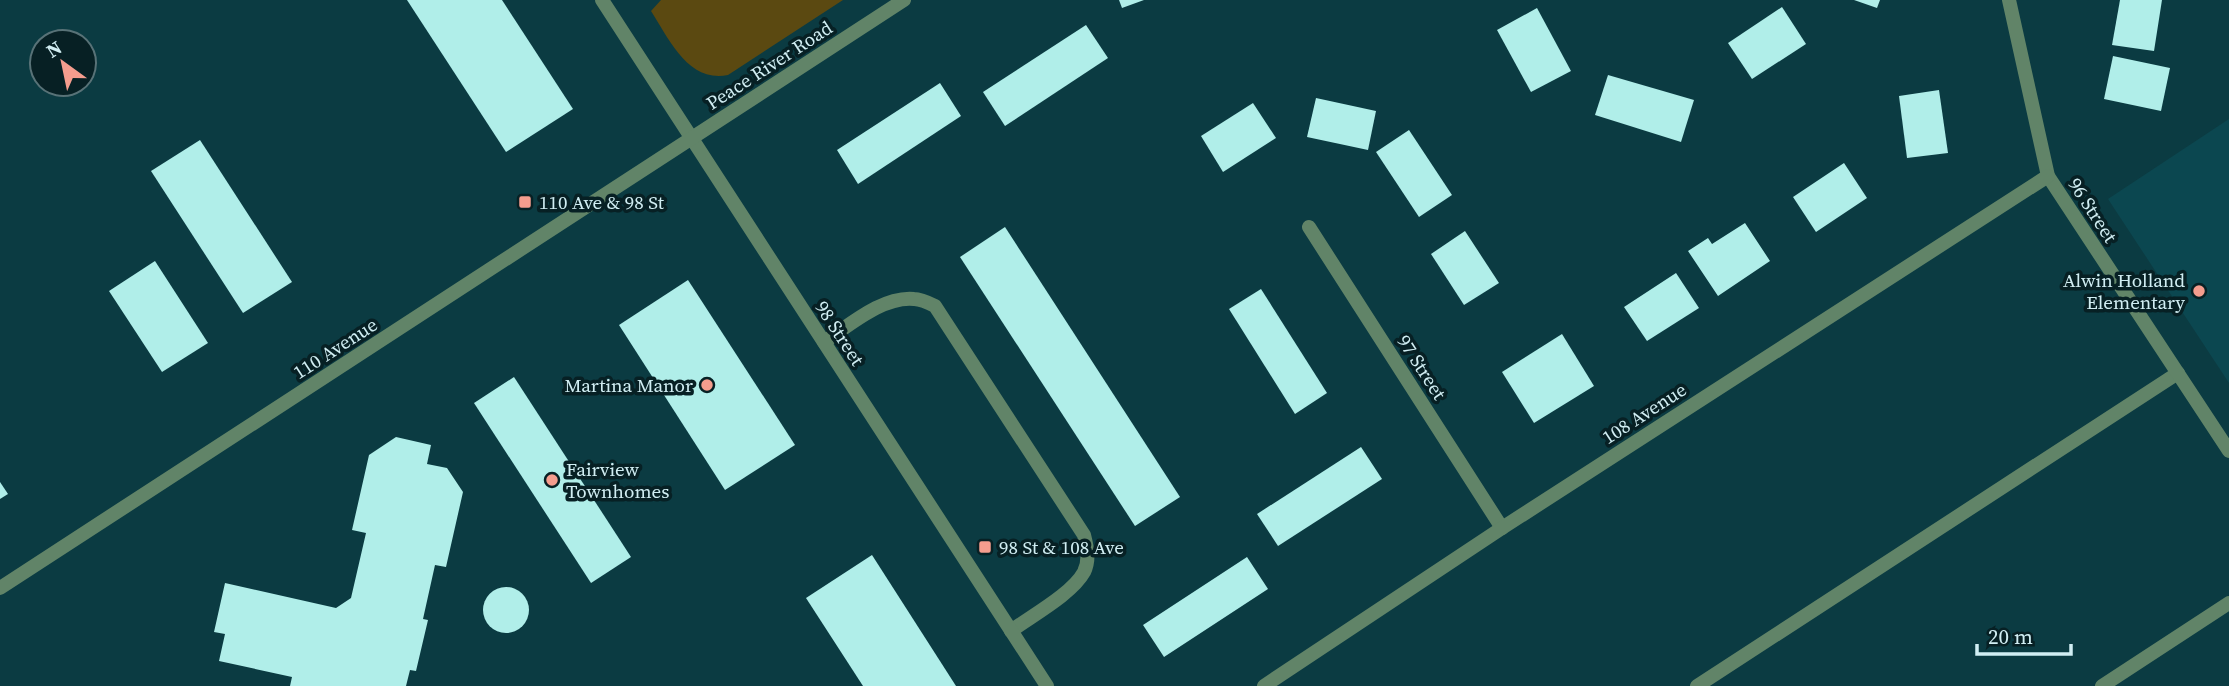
<svg xmlns="http://www.w3.org/2000/svg" width="2229" height="686" font-family="'Source Serif 4',serif">
	<style>
		.built { fill: #0b4750 }
		.green { fill: #5b4911 }
		.building { fill: #b0eee9 }
		.lines { fill: none; stroke-linecap: round; stroke-linejoin: round }
		.lane { stroke: #618468; stroke-width: 14 }
		.street { stroke: #618468; stroke-width: 14 }
		.poi-dot { fill: #f59d8e; stroke: #072024; stroke-width: 2.5 }
		.labels { text-anchor: middle; stroke-width: 7; stroke-linejoin: round; paint-order: stroke }
		.street-label { font-size: 19px; fill: #d1eef3; stroke: #072024 }
		.poi-label { font-size: 19px; fill: #d1eef3; stroke: #072024; text-anchor: start }
	</style>
	<rect width="100%" height="100%" fill="#0b3b42"/>
	<!-- built -->
	<polygon class="built" points="2229,119 2229,383 2108,199"/>
	<!-- green -->
	<path class="green" d="M 661,0 L 843,0 L 728,75 C 688,83 669,39 651,11 Z"/>
	<!-- building -->
	<g class="building">
		<polygon points="407,0 502,0 573,109 506,152"/>
		<polygon points="1119,0 1144,0 1122,8"/>
		<polygon points="1854,0 1880,0 1877,8"/>
		<polygon points="2120,0 2162,0 2154,51 2112,45"/>
		<polygon points="1782,7 1806,44 1752,79 1728,43"/>
		<polygon points="1537,8 1571,71 1531,92 1497,30"/>
		<polygon points="1086,25 1108,58 1005,126 983,92"/>
		<polygon points="2113,56 2170,68 2161,111 2104,99"/>
		<polygon points="1608,75 1694,100 1681,142 1595,115"/>
		<polygon points="940,83 961,116 858,184 837,150"/>
		<polygon points="1939,90 1948,153 1907,158 1899,96"/>
		<polygon points="1316,98 1376,111 1368,150 1307,137"/>
		<polygon points="1253,103 1276,138 1223,172 1201,136"/>
		<polygon points="1409,130 1452,195 1419,217 1376,152"/>
		<polygon points="200,140 292,282 243,313 151,171"/>
		<polygon points="1844,163 1867,198 1816,232 1793,197"/>
		<polygon points="1745,223 1770,261 1718,296 1688,251 1708,238 1712,244"/>
		<polygon points="1005,227 1180,497 1135,526 960,257"/>
		<polygon points="1465,231 1499,283 1464,305 1431,254"/>
		<polygon points="155,261 208,343 162,372 109,291"/>
		<polygon points="1676,273 1699,308 1647,341 1624,307"/>
		<polygon points="688,280 795,445 725,490 619,325"/>
		<polygon points="1261,289 1327,393 1295,414 1229,309"/>
		<polygon points="1562,334 1594,386 1534,423 1502,372"/>
		<polygon points="514,377 631,557 591,583 474,403"/>
		<polygon points="396,437 431,445 427,464 447,468 463,492 446,567 435,565 423,619 428,620 416,671 410,670 406,686 290,686 292,677 219,661 225,634 214,632 225,583 336,608 351,598 366,533 352,530 369,455"/>
		<polygon points="1361,447 1382,479 1278,546 1257,514"/>
		<polygon points="0,482 8,494 0,499"/>
		<polygon points="872,555 956,686 863,686 806,598"/>
		<polygon points="1247,557 1268,589 1164,657 1143,625"/>
		<circle cx="506" cy="610" r="23"/>
	</g>
	<g class="lines">
		<!-- lane -->
		<g class="lane">
			<path d="M 824,342 C 849,326 882,296 914,299 C 921,299 929,303 935,306 L 1084,535 C 1087,547 1090,560 1084,572 C 1072,594 1031,616 1011,631"/>
			<polyline points="1697,686 2178,373"/>
		</g>
		<!-- street -->
		<g class="street">
			<polyline points="602,0 1047,686"/>
			<polyline points="2009,0 2048,176 2229,451"/>
			<polyline points="1309,227 1502,528"/>
			<polyline points="0,588 904,0"/>
			<polyline points="1264,686 1502,528 2048,176"/>
			<polyline points="2102,686 2229,603"/>
		</g>
	</g>
	<!-- markers -->
	<g class="poi-dot">
		<rect x="518" y="195" width="14" height="14" rx="3.5"/>
		<circle cx="2199" cy="291" r="7"/>
		<circle cx="707" cy="385" r="7"/>
		<circle cx="552" cy="480" r="7"/>
		<rect x="978" y="540" width="14" height="14" rx="3.5"/>
	</g>
	<g class="labels">
		<!-- street labels -->
		<g class="street-label">
			<text transform="translate(769 65) rotate(-33)" y="7">Peace River Road</text>
			<text transform="translate(2093 210) rotate(57)" y="7">96 Street</text>
			<text transform="translate(840 333) rotate(57)" y="7">98 Street</text>
			<text transform="translate(335 348) rotate(-33)" y="7">110 Avenue</text>
			<text transform="translate(1422 367) rotate(57)" y="7">97 Street</text>
			<text transform="translate(1644 413) rotate(-33)" y="7">108 Avenue</text>
		</g>
		<!-- poi labels -->
		<g class="poi-label">
			<text x="539" y="209">110 Ave &amp; 98 St</text>
			<text x="2185" y="287" text-anchor="end">Alwin Holland<tspan x="2185" dy="22">Elementary</tspan></text>
			<text x="693" y="392" text-anchor="end">Martina Manor</text>
			<text x="566" y="476">Fairview<tspan x="566" dy="22">Townhomes</tspan></text>
			<text x="999" y="554">98 St &amp; 108 Ave</text>
		</g>
	</g>
	<!-- north arrow -->
	<g transform="translate(63 63) rotate(327)"><circle r="33" fill="#072024" stroke="#587277" stroke-width="2"/>
	<path d="M0-5L12 26L0 18L-12 26Z" fill="#f59d8e"/>
	<text y="-10" font-size="19" font-weight="bold" text-anchor="middle" fill="#d1eef3">N</text>
	</g>
	<!-- scale -->
	<path d="M1977 644v10h94v-10" fill="none" stroke="#d1eef3" stroke-width="3.5"/>
	<text x="1988" y="644" font-size="21" fill="#d1eef3" stroke="#072024" stroke-width="5" paint-order="stroke">20 m</text>
</svg>
